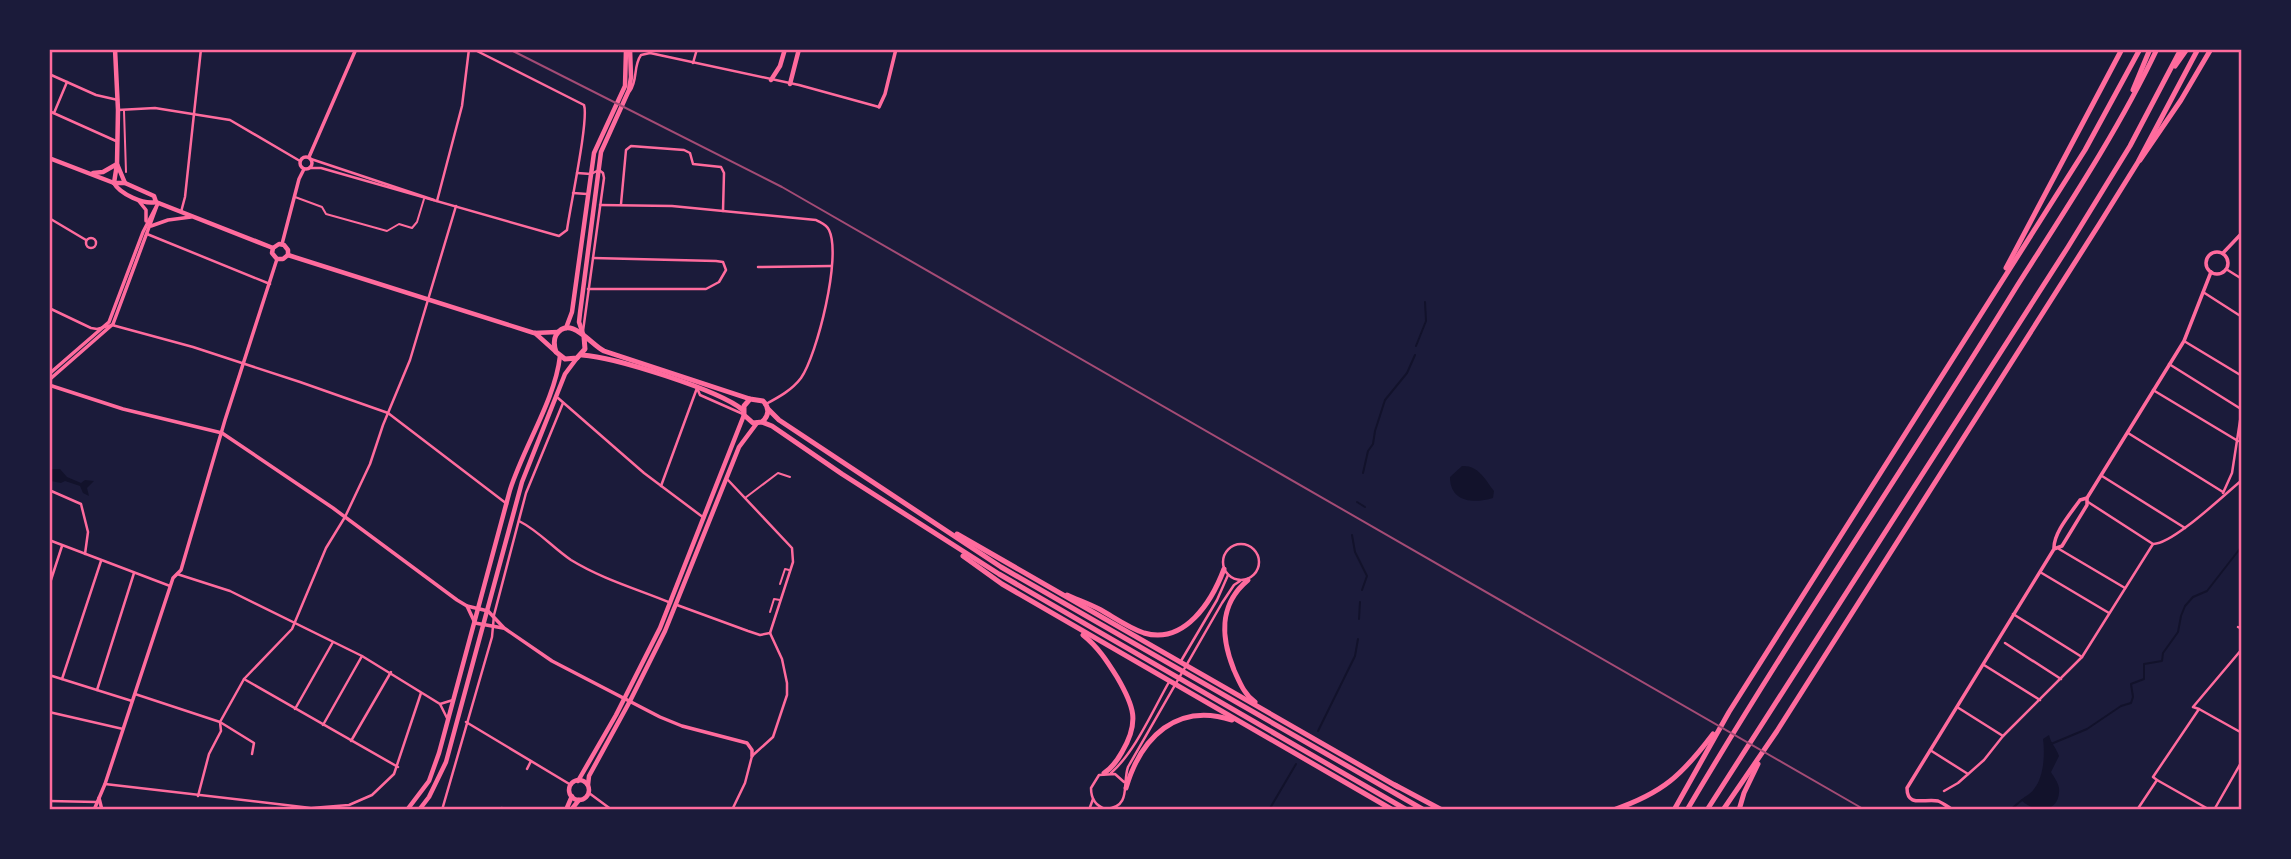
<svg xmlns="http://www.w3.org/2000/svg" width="2291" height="859" font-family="Ubuntu,sans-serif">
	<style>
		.water { fill: #12122b }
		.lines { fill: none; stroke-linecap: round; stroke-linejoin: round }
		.stream { stroke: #12122b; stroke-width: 2 }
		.service { stroke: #ff6b9d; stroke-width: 2 }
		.pedestrian { stroke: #ff6b9d; stroke-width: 2.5 }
		.minor { stroke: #ff6b9d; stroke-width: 2.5 }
		.tertiary { stroke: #ff6b9d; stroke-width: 3.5 }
		.secondary { stroke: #ff6b9d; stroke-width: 4.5 }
		.primary { stroke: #ff6b9d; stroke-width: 4.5 }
		.trunk { stroke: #ff6b9d; stroke-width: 5 }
		.motorway { stroke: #ff6b9d; stroke-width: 5 }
		.rail { stroke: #a44b75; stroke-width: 2 }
		.neatline { fill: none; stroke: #ff6b9d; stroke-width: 2.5 }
	</style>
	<rect width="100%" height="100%" fill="#1b1b3a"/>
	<!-- water -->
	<g class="water">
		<polygon points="49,465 52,469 60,469 67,477 81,483 85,480 94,481 87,488 89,496 83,493 80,486 65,481 61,483 51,481"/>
		<path d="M 1462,466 C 1478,465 1485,479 1494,491 L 1493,498 C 1473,504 1450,502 1450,477 Z"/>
		<path d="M 2049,735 C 2051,744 2056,747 2059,756 L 2051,772 C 2054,777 2058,782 2059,788 C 2061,813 2035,814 2021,800 C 2025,796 2031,794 2034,789 C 2044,777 2045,754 2043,739 Z"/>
	</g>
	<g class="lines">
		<!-- stream -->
		<g class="stream">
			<polyline points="1416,346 1426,321 1425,302"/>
			<polyline points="1363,473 1368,451 1373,444 1375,431 1385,400 1407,373 1415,355"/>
			<polyline points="1357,502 1365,507"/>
			<polyline points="1352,535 1355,552 1367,576 1362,590"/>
			<polyline points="1359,619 1360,602"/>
			<polyline points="1318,731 1355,656 1358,639"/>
			<polyline points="2051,744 2087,729 2121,706 2131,703 2133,697 2131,684 2144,679 2144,664 2162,661 2163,653 2178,632 2181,616 2185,606 2193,597 2207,591 2242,546"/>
			<polyline points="1269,810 1296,764"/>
			<polyline points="2010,810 2022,800"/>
		</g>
		<!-- service -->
		<g class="service">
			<polyline points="124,111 126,172"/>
			<polyline points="295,197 322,207 326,214 387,231 399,224 412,228 417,222 424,199"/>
			<polyline points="745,498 778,473 790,477"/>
			<polyline points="780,584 785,569 789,570"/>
			<polyline points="770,612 774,599 780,600"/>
		</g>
		<!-- pedestrian -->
		<g class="pedestrian">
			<polyline points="2238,627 2242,629"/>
			<polyline points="527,769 531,761"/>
			<polyline points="501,810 502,808"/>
			<polyline points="2137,810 2157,780 2153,777 2199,709 2193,707 2242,649"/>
		</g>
		<!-- minor -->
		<g class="minor">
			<polyline points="693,63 697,49"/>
			<polyline points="49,74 96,95 118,100"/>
			<path d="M 630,91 C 638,80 633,66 641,55 L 650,53 L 799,85 L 879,107"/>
			<polyline points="118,110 155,108 230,120 300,161"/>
			<polyline points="49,111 116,141"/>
			<polyline points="54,113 67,82"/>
			<polyline points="311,159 434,200"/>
			<path d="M 309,168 L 321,168 L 559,236 L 567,230 C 570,207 589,120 584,105 L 473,49"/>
			<polyline points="577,173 591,174 599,170 603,173 604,178 583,331"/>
			<polyline points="573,193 587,194"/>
			<polyline points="437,201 462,106 469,49"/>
			<polyline points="621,204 626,150 631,146 684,150 690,153 693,164 721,167 724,173 723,211"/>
			<path d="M 600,205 L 672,206 L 816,220 C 821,223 826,224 829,230 C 842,256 817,355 801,378 C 792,390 779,397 766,404"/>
			<polyline points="181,212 185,197 201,49"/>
			<polyline points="49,218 86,240"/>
			<polyline points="147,234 270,284"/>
			<circle cx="91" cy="243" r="5"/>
			<polyline points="758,267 831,266"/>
			<polyline points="2226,269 2242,279"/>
			<polyline points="588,289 706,289 719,282 726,270 723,262 716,261 593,258"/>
			<polyline points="2203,292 2242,317"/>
			<polyline points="49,308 91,328 97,329 112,325 193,347 300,382 388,413 507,504"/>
			<polyline points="2184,341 2242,376"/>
			<polyline points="2169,364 2241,409"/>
			<polyline points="697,388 700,395 743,414"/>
			<polyline points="2153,390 2238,441"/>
			<polyline points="558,398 644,473 704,518"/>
			<polyline points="2128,433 2223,492"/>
			<polyline points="2102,476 2185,528"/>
			<polyline points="728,480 792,548 793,562 770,633"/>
			<polyline points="661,486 697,388"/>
			<polyline points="49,490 81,504 88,532 85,554"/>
			<polyline points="2223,493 2232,473 2242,408"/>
			<polyline points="2088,502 2153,544"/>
			<path d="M 519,521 C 539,531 553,548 571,560 C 602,579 637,589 671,603"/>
			<polyline points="49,540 170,586"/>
			<circle cx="1241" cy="562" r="18"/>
			<polyline points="2059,549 2125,588"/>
			<polyline points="2040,572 2109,613"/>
			<polyline points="177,574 230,591 362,656 440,704 448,720"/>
			<polyline points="49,586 62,546"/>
			<polyline points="677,605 748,631 760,635 770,633"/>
			<polyline points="2013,614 2082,657"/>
			<polyline points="2005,643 2061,679"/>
			<polyline points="1181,661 1217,600 1228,575"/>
			<polyline points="1984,665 2040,700"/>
			<polyline points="49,675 132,701"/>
			<polyline points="62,679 101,561"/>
			<polyline points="244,679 398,767"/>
			<polyline points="97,690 134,573"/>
			<polyline points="135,694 220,722 254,743 252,754"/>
			<polyline points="440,704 453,700"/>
			<polyline points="1957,707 2003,736"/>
			<polyline points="295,709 333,642"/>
			<polyline points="2199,709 2242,733"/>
			<polyline points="49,712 123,729"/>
			<polyline points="466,722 571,785"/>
			<polyline points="323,725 362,656"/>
			<polyline points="351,741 391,672"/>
			<polyline points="1930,750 1968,774"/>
			<path d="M 1111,773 C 1135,752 1153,710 1169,682"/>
			<polyline points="2157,780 2210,810"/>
			<path d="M 1124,782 L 1115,774 L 1099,775 L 1091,788 C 1091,799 1095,806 1106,809 C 1132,807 1122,784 1128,767 L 1222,603 L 1234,585 L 1240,581"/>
			<polyline points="105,784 311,808 349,805 372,795 394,774 421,693"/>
			<path d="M 1944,791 L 1958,783 L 1984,760 L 2003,736 L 2082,657 L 2153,544 C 2172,545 2225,494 2242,480"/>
			<polyline points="589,793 612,810"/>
			<polyline points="198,796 209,754 221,731 220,722 244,679 292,629 326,548 345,517 370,464 383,425 410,360 456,206"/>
			<polyline points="49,801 97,802"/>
			<polyline points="442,810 492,637 494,615 526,493 563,403"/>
			<polyline points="732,810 745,783 752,756 773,737 787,695 787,683 782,659 770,633"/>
			<polyline points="1089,810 1093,799"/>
			<polyline points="2214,810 2242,761"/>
		</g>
		<!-- tertiary -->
		<g class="tertiary">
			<polyline points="879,107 885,94 896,49"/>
			<circle cx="306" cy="163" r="6"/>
			<polyline points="309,157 356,49"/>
			<polyline points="138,200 146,210 146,221"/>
			<polyline points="151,226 168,220 191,217"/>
			<polyline points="282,244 299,179 304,169"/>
			<circle cx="2217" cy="263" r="11"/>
			<polyline points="2223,253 2242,233"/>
			<polyline points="49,374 109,322 143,232 157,205"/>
			<polyline points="49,380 113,324 158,203"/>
			<polyline points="49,385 123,409 222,433 333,508 457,600 467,606 488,611 504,628 552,661 660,717 682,726 747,743 752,750 752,756"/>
			<polyline points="2087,498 2184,341 2211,272"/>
			<polyline points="467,606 475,623 503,628"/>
			<polyline points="99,798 102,810"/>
			<polyline points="94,810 105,784 173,578 181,570 225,420 277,259"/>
			<path d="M 1953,810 C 1948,807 1943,803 1938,801 C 1925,798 1907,808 1907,788 L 2054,549 C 2053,533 2071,513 2080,500 L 2087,498 L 2087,505 L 2062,546 L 2054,549"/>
		</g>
		<!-- secondary -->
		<g class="secondary">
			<polyline points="115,49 118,110 117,164 125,183"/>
			<polyline points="771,80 780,66 785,49"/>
			<polyline points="790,84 799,49"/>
			<circle cx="579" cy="790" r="10"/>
			<polyline points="578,781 616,715 660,628 744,415"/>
			<polyline points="588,785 589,776 630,701 665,631 739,447 757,423"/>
			<polyline points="566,810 572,796"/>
			<polyline points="571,810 579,800"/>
		</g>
		<!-- primary -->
		<g class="primary">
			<polyline points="49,158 114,183 125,183 154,196 156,202"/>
			<polyline points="93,173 103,172 117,164"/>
			<path d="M 114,183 C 120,194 144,205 156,202 L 273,248"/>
			<polyline points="114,183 117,164"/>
			<polyline points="273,248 272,253 277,259 283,259 288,255"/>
			<polyline points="273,248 279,244 284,245 288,250 288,255"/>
			<polyline points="288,255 534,333 558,332"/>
			<polyline points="566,328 572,312 594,153 625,86 626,49"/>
			<polyline points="535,333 555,351"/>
			<polyline points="583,334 579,322 580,313 601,152 629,90 631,77 630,49"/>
			<path d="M 407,810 L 429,781 L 439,753 L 510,490 C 524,446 555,400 560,356"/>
			<polyline points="419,810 429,797 446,762 522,482 565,374 577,358"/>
		</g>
		<!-- trunk -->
		<g class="trunk">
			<path d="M 584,337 L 585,349 L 577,358 L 565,359 L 556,352 C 554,346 553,341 556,335 C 570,314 591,345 604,351 L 750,399 L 763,401 C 770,408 769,416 762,422 L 753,423 L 744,415 L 744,406 L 750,399"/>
			<path d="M 582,355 C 614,357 719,390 743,410"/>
			<polyline points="768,409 779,420 1001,567 1424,810"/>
			<polyline points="762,422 772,426 842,474 999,574 1407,810"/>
			<polyline points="957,534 1398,787"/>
			<polyline points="963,556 1002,584 1393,810"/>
			<path d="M 1248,580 C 1218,605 1221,638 1234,670 C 1240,683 1244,694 1255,702"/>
			<path d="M 1067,595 C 1078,600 1090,604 1101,610 C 1115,618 1129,628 1144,633 C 1185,645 1212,601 1224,569"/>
			<path d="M 1083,635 C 1098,647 1107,661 1117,677 C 1134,706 1140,722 1122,752 C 1117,761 1112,768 1104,773"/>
			<path d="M 1126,788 C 1141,737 1177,702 1232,720"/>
		</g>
		<!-- motorway -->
		<g class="motorway">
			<polyline points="2175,66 2187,49"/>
			<polyline points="2133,90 2150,49"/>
			<polyline points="2140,160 2181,100 2211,49"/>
			<polyline points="2006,268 2122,49"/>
			<polyline points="1395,785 1442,810"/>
			<path d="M 1613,810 C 1663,793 1682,775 1713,734"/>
			<polyline points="1674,810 1729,712 2085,150 2140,49"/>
			<path d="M 1687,810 C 1792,632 1909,462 2017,286 C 2066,209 2118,131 2157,49"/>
			<polyline points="1707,810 2068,247 2130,146 2181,49"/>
			<polyline points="1723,810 1777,731 2100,223 2138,162 2198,49"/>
			<polyline points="1739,810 1744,793 1758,764"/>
		</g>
		<!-- rail -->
		<polyline class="rail" points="509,49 782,187 1865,810"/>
	</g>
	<!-- border -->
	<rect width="2291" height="859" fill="none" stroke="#1b1b3a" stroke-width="102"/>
	<rect x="51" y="51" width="2189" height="757" class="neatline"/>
</svg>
